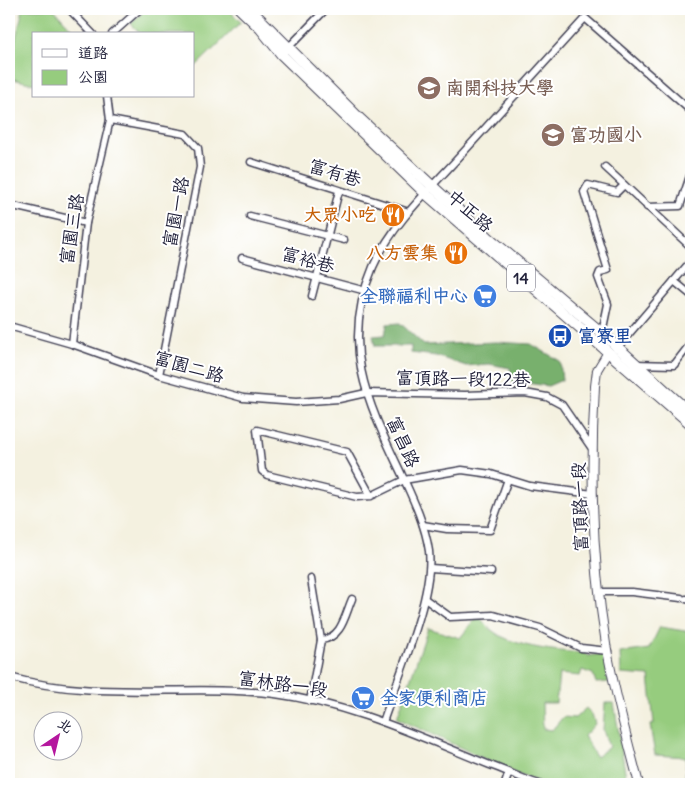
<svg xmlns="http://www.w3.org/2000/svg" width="700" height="793" font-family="Delius,'LXGW WenKai TC',sans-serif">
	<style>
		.green { fill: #96cc7e; stroke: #5c775c }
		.forest { fill: #78b06d; stroke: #4d6954 }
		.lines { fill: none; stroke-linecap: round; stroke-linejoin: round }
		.minor-casing { stroke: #424154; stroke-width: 9 }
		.tertiary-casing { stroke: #424154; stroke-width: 10 }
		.primary-casing { stroke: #424154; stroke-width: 12 }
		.minor { stroke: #fff; stroke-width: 6 }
		.tertiary { stroke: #fff; stroke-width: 8 }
		.primary { stroke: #fff; stroke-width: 10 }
		.labels { text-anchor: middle; stroke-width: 4; stroke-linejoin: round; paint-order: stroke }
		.shield { fill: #fff; stroke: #646476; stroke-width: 1 }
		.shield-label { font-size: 16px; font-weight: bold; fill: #22223b }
		.education-label { font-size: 18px; font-weight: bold; fill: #785e54; stroke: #fff; text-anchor: start }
		.street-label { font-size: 18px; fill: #22223b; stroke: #fff }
		.food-label { font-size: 18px; font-weight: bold; fill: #c56008; stroke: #fff; text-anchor: end }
		.shop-label { font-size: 18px; font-weight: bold; fill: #366cbe; stroke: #fff; text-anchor: end }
		.transit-label { font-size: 18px; font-weight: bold; fill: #164399; stroke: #fff; text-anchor: start }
	</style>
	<rect width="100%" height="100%" fill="#fff"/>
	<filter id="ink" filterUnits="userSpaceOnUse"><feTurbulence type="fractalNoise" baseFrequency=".02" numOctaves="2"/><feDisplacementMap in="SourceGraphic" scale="10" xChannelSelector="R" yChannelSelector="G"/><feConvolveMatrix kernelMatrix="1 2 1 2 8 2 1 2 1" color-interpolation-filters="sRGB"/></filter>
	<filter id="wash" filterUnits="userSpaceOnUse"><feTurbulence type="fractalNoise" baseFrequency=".0096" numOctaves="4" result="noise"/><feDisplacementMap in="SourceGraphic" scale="20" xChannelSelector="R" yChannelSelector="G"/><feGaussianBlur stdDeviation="1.12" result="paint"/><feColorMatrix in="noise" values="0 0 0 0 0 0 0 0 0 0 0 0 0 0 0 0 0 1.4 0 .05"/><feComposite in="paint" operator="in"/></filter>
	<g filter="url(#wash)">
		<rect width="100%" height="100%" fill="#f4f1e0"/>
		<!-- green -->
		<g class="green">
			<polygon points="23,9 54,9 76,34 34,34 34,84 9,78 9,66"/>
			<polygon points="146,9 228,9 241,22 194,68 194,34 141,34 131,24"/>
			<path d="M 479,614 C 491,646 553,651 584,653 L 588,656 L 607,653 L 609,682 L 596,683 L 593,674 L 582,670 L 580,676 L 559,674 L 556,703 L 542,703 L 543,729 L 552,730 L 563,717 L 575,718 L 586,708 L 592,714 L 595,724 L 584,736 L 596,757 L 609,747 L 603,730 L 605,703 L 614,703 L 627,784 L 545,784 L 517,774 L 397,718 L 428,628 L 460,638 Z"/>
			<polygon points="660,627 691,632 691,784 685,784 686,757 655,755 650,725 654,724 649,676 621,674 620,653 649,649"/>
		</g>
		<!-- forest -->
		<polygon class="forest" points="400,323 424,345 496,342 531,344 560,361 562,380 548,386 512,381 510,368 489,364 466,366 436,356 411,353 411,346 375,346 373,336 385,335 387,324"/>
	</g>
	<g filter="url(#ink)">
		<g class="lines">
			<!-- minor casing -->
			<g class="minor-casing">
				<g id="minor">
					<polyline points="69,9 93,34"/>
					<polyline points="112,34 140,9"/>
					<polyline points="286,50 326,9"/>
					<polyline points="110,120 185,134 198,148 200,167 159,375"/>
					<polyline points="251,162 409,212"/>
					<polyline points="605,167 691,247"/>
					<polyline points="9,205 86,223"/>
					<polyline points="647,207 680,206 691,173"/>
					<polyline points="250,216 344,240"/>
					<polyline points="242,258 366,291"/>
					<polyline points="674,281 691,295"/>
					<polyline points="312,296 339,191"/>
					<polyline points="9,326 72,344 159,375 243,398 296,402 339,399 366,393 465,395 525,393 547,397 562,405 593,450"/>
					<polyline points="602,333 608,304 598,277 600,272 608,270 584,192 588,185 617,192 624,185"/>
					<polyline points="72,344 86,223 110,120 107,96"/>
					<polyline points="616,349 691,261"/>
					<polyline points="635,364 674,365 691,343"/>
					<polyline points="371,496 347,452 257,430 262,471 267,475 357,497 371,496 404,480 462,470 491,474 530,486 593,494"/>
					<polyline points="423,525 447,529 490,530 508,479"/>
					<polyline points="430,568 491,572"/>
					<polyline points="601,592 632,592 681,598"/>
					<polyline points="425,599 450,617 493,615 540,628 581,648 608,651"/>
					<polyline points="686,599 691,600"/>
					<path d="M 321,640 C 342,638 345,615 352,599"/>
					<path d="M 9,677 C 98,702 185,683 275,694 C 351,704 420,737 490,765 C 507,771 522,779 539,784"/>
					<polyline points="310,701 321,640 311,579"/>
					<path d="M 383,722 C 398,677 434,596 429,551 C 425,524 413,499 402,475 C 368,403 339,346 373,267 C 392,224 429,190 460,156 C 502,110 543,64 585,18 L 691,111"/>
					<polyline points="505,784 509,772"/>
				</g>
			</g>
			<!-- tertiary casing -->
			<g class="tertiary-casing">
				<path id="tertiary" d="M 608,352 L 597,370 L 595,386 C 590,471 592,559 606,644 C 614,691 627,738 639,784"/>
			</g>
			<!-- primary casing -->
			<g class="primary-casing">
				<g id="primary">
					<polyline points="240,9 261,29 282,55 425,193 691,424"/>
					<polyline points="250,9 361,120 432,186 488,237 602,333 691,414"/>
				</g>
			</g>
			<!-- minor -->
			<use href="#minor" class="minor"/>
			<!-- tertiary -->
			<use href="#tertiary" class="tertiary"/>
			<!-- primary -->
			<use href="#primary" class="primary"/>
		</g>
	</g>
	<!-- icons -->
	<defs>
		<g id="university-disc" transform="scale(1.25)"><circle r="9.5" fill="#8d6e63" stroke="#fff"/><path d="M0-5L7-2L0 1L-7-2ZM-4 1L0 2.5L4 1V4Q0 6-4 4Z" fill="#fff"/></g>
		<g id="school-disc" transform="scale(1.25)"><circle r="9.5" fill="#8d6e63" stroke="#fff"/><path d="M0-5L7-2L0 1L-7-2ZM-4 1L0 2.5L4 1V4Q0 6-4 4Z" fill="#fff"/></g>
		<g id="restaurant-disc" transform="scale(1.25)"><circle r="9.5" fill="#e8710a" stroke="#fff"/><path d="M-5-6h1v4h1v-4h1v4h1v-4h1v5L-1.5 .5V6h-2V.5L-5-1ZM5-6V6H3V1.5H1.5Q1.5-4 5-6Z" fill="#fff"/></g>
		<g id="supermarket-disc" transform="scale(1.25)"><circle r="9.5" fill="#3f7fe0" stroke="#fff"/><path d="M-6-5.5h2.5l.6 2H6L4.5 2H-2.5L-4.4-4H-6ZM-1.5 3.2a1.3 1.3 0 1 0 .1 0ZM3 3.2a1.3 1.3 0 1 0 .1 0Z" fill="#fff"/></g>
		<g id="bus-disc" transform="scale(1.25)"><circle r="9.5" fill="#1a4fb4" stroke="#fff"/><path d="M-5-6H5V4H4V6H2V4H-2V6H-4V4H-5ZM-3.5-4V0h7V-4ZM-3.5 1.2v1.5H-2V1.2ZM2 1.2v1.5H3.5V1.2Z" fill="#fff"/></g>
	</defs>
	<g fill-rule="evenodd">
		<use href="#university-disc" x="429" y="88"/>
		<use href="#school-disc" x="553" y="135"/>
		<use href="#restaurant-disc" x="393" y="215"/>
		<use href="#restaurant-disc" x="456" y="253"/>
		<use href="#supermarket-disc" x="485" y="296"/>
		<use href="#bus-disc" x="560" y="336"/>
		<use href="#supermarket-disc" x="363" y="698"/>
	</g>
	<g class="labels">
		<!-- shield labels -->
		<rect class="shield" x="507" y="264.5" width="28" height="27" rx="4"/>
		<g class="shield-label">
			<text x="521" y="284">14</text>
		</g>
		<!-- education labels -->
		<g class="education-label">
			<text x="446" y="94">南開科技大學</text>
			<text x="570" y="141">富功國小</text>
		</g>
		<!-- street labels -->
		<g class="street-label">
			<text transform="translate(335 173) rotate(17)" y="6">富有巷</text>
			<text transform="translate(470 211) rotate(41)" y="6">中正路</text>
			<text transform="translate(176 212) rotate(-79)" y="6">富園一路</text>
			<text transform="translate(72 229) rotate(-81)" y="6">富園三路</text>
			<text transform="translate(308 260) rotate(15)" y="6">富裕巷</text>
			<text transform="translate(189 367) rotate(16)" y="6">富園二路</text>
			<text transform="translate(463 379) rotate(1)" y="6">富頂路一段122巷</text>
			<text transform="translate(403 442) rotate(66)" y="6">富昌路</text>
			<text transform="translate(580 507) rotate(-92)" y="6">富頂路一段</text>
			<text transform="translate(283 684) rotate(8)" y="6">富林路一段</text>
		</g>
		<!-- food labels -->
		<g class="food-label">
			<text x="376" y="221">大眾小吃</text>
			<text x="438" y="259">八方雲集</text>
		</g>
		<!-- shop labels -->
		<g class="shop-label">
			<text x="468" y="302">全聯福利中心</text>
			<text x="380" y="704" text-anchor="start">全家便利商店</text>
		</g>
		<!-- transit labels -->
		<g class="transit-label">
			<text x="578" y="342">富寮里</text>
		</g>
	</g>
	<!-- margin -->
	<rect width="700" height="793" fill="none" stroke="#fff" stroke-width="30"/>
	<!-- legend -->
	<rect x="32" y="32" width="162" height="65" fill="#ffffff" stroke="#a7a7b1"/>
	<rect x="42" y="49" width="25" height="8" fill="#ffffff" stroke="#a7a7b1"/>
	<text x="78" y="58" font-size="15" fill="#22223b">道路</text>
	<rect x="42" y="70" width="25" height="15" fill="#96cc7e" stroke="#a7a7b1"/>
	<text x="78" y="82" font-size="15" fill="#22223b">公園</text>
	<!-- north arrow -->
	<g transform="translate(58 736) rotate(35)"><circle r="24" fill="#ffffff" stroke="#a7a7b1"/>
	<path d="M0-4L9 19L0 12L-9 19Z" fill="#b5179e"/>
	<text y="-8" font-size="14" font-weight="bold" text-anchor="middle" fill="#22223b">北</text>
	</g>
</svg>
